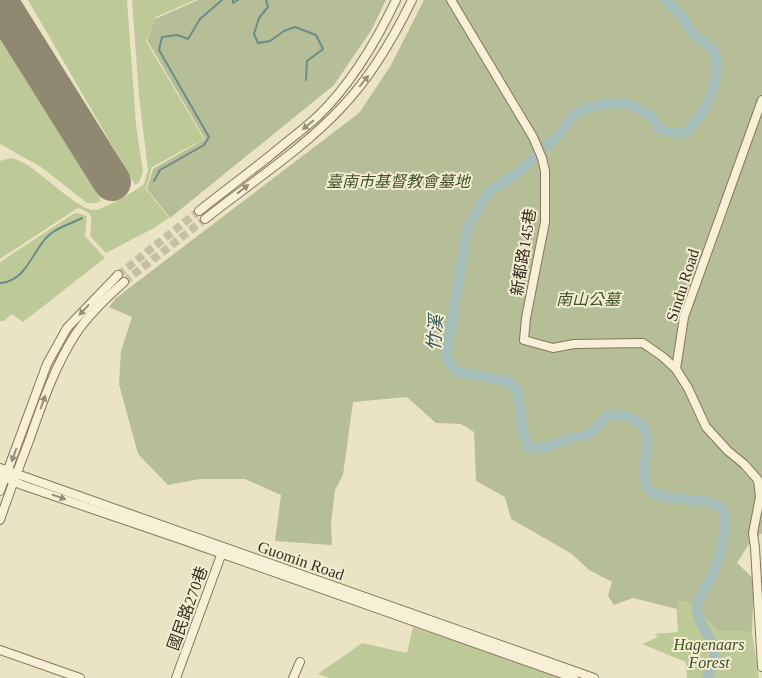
<svg xmlns="http://www.w3.org/2000/svg" width="762" height="678" font-family="'Times New Roman','Noto Sans TC',serif">
	<style>
		.green { fill: #bec998 }
		.cemetery { fill: #b5be97 }
		.lines { fill: none; stroke-linecap: round; stroke-linejoin: round }
		.stream { stroke: #6d8c88; stroke-width: 2 }
		.river { stroke: #a5beba; stroke-width: 10 }
		.runway { stroke: #908871; stroke-width: 38 }
		.minor-tunnel { stroke: #c7bfa3; stroke-width: 8; stroke-dasharray: 8 4; stroke-linecap: butt }
		.minor-casing { stroke: #85765b; stroke-width: 10 }
		.minor { stroke: #f7f0d6; stroke-width: 8 }
		.oneway { fill: #968e7a }
		.labels { text-anchor: middle; stroke-width: 4; stroke-linejoin: round; paint-order: stroke }
		.park-label { font-size: 16px; font-style: italic; fill: #415126; stroke: #f3edd3 }
		.street-label { font-size: 16px; fill: #352c1e; stroke: #f3edd3 }
		.water-label { font-size: 18px; font-style: italic; fill: #2f5354; stroke: #f3edd3 }
	</style>
	<rect width="100%" height="100%" fill="#ebe4c4"/>
	<!-- green -->
	<g class="green">
		<polygon points="28,0 127,0 136,125 143,172 139,182 135,185"/>
		<path d="M 132,0 L 195,0 L 156,17 L 146,41 L 204,139 L 152,167 L 146,189 L 169,218 L 154,228 L 106,253 L 90,236 C 91,219 96,214 78,208 L 0,259 L 0,161 C 5,160 10,157 15,159 C 38,166 77,212 96,210 C 105,208 136,191 144,184 L 148,170 L 139,96 Z"/>
		<polygon points="0,38 55,123 101,201 96,203 87,203 41,167 0,144"/>
		<polygon points="78,213 87,216 85,236 105,258 23,322 12,314 4,321 0,321 0,262 73,214"/>
		<polygon points="676,601 690,603 718,631 752,632 759,678 687,678 686,662 642,644 658,637 654,634 678,632"/>
		<polygon points="413,627 513,660 558,678 329,678 318,674 362,643 407,653"/>
	</g>
	<!-- cemetery -->
	<g class="cemetery">
		<polygon points="198,0 386,0 372,29 334,85 170,218 147,189 153,169 205,139 147,40 155,19"/>
		<polygon points="424,0 762,0 762,533 749,544 737,563 754,579 752,632 718,631 690,603 677,601 677,609 633,598 614,605 608,596 612,582 589,570 572,554 511,519 505,497 476,481 474,432 461,424 436,423 407,397 353,402 343,475 335,490 331,523 332,545 275,541 281,495 245,479 200,479 168,485 138,454 119,384 121,351 132,317 109,307 116,298 359,113 391,65"/>
	</g>
	<g class="lines">
		<!-- stream -->
		<g class="stream">
			<polyline points="233,0 233,3 238,0"/>
			<polyline points="266,0 268,7 259,18 254,34 258,43 270,41 284,31 295,27 316,35 323,49 307,61 306,80"/>
			<polyline points="154,181 160,170 204,145 209,137 159,50 162,37 177,35 188,39 200,19 222,0"/>
			<path d="M 0,283 C 27,281 32,251 48,236 C 57,227 71,224 82,218"/>
		</g>
		<!-- river -->
		<path class="river" d="M 665,0 C 671,6 678,12 684,19 C 687,23 688,29 692,32 C 699,41 712,44 716,56 C 723,80 702,116 687,132 L 674,133 L 659,129 L 651,116 L 638,108 L 624,103 L 592,106 L 575,114 L 562,131 L 519,172 L 488,192 L 467,229 L 446,357 L 456,372 L 508,381 L 518,392 L 523,433 L 529,448 C 548,449 553,443 570,438 C 579,436 587,437 594,430 C 600,425 602,417 611,415 C 618,414 627,416 633,419 C 664,435 633,470 648,488 C 661,503 692,497 709,502 C 714,504 719,506 723,509 C 728,532 720,558 710,580 C 705,589 697,598 697,608 C 698,624 710,636 714,648 C 716,657 711,670 707,678"/>
		<!-- runway -->
		<polyline class="runway" points="0,3 112,182"/>
		<!-- minor-tunnel -->
		<g class="minor-tunnel">
			<polyline points="118,275 199,211"/>
			<polyline points="124,282 205,219"/>
		</g>
		<!-- minor casing -->
		<g class="minor-casing">
			<g id="minor">
				<polyline points="451,0 533,137 542,158 545,171 545,222 526,318 524,340 553,348 574,344 643,343 663,357 676,369"/>
				<polyline points="762,100 684,317 676,369 688,388 706,427 728,451 744,464 758,480 760,497 753,533 755,548 762,667"/>
				<path d="M 199,211 C 223,192 247,174 271,155 C 286,142 303,130 318,116 C 351,84 376,42 396,0"/>
				<path d="M 205,219 C 249,184 303,149 341,108 C 371,77 393,39 412,0"/>
				<polyline points="0,468 594,678"/>
				<polyline points="0,475 22,485 183,540 574,678"/>
				<polyline points="0,491 47,364 67,328 118,275"/>
				<path d="M 0,520 C 9,493 19,467 29,441 C 42,404 54,368 75,335 C 88,315 106,298 124,282"/>
				<polyline points="0,650 80,678"/>
				<polyline points="176,678 223,550"/>
				<polyline points="293,678 300,662"/>
			</g>
		</g>
		<!-- minor -->
		<use href="#minor" class="minor"/>
	</g>
	<!-- one-way arrows -->
	<defs><path id="oneway-solid" d="M-6-.8H1V-3.2L6.5 0L1 3.2V.8H-6Z" transform="scale(1.25)"/></defs>
	<g class="oneway">
		<use href="#oneway-solid" transform="translate(364 81) rotate(-51)"/>
		<use href="#oneway-solid" transform="translate(308 125) rotate(140)"/>
		<use href="#oneway-solid" transform="translate(243 189) rotate(-38)"/>
		<use href="#oneway-solid" transform="translate(84 310) rotate(132)"/>
		<use href="#oneway-solid" transform="translate(43 402) rotate(-70)"/>
		<use href="#oneway-solid" transform="translate(14 455) rotate(110)"/>
		<use href="#oneway-solid" transform="translate(59 497) rotate(19)"/>
	</g>
	<g class="labels">
		<!-- park labels -->
		<g class="park-label">
			<text x="398" y="187">臺南市基督教會墓地</text>
			<text x="588" y="305">南山公墓</text>
			<text x="709" y="650">Hagenaars<tspan x="709" dy="18">Forest</tspan></text>
		</g>
		<!-- street labels -->
		<g class="street-label">
			<text transform="translate(523 252) rotate(-81)" y="6">新都路145巷</text>
			<text transform="translate(682 285) rotate(-72)" y="6">Sindu Road</text>
			<text transform="translate(301 560) rotate(19)" y="6">Guomin Road</text>
			<text transform="translate(187 608) rotate(-70)" y="6">國民路270巷</text>
		</g>
		<!-- water labels -->
		<g class="water-label">
			<text transform="translate(435 333) rotate(-85)" y="6">竹溪</text>
		</g>
	</g>
</svg>
